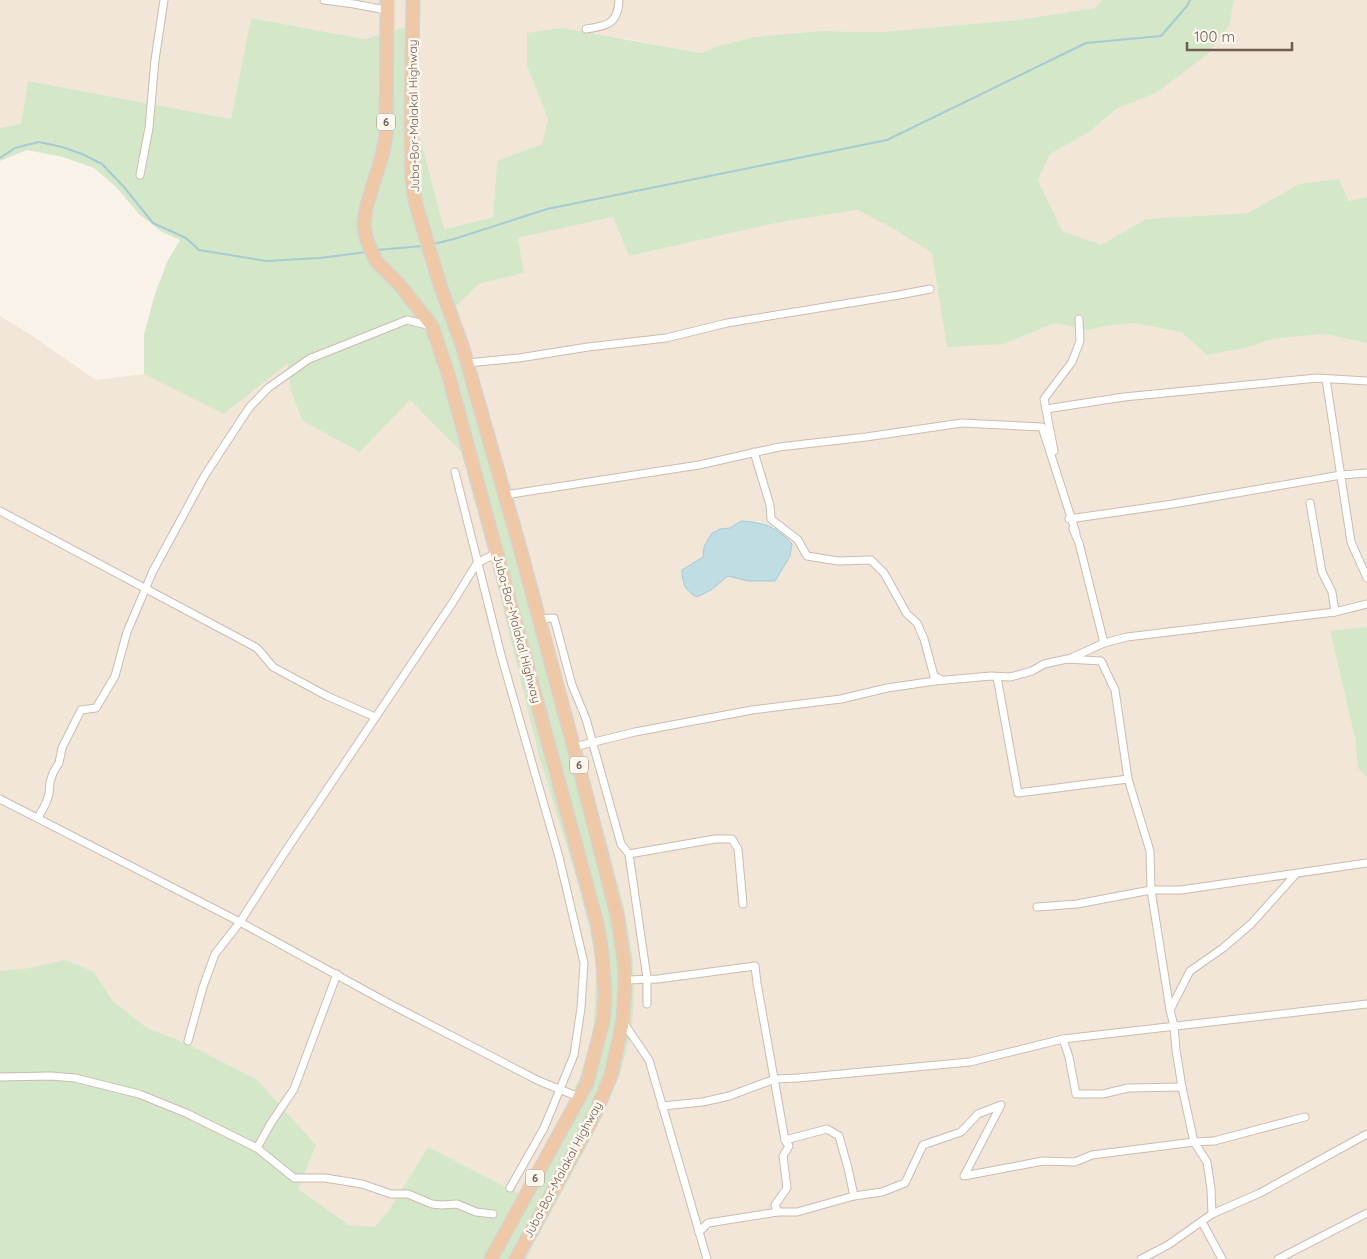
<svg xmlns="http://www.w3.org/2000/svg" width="1367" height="1259" font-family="Quicksand,sans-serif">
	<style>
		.residential { fill: #f1e6d8; fill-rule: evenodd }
		.green { fill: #d4e7c8 }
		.water { fill: #bfdde2; stroke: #a6cbd3 }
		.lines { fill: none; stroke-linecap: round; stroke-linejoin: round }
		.stream { stroke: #a6cbd3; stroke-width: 2 }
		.minor-casing { stroke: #cbbcb0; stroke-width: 9 }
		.trunk-casing { stroke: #d8d1ce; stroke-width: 15 }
		.minor { stroke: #fff; stroke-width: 7 }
		.trunk { stroke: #efc8a7; stroke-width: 12 }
		.labels { text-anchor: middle; stroke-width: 5; stroke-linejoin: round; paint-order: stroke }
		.shield { fill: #fdf8ef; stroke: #9c8b7f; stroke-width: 1 }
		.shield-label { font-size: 11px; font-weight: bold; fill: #725c4f }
		.street-label { font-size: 12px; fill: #725c4f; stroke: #fdf8ef }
	</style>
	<rect width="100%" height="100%" fill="#faf3e9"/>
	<!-- residential -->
	<g class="residential">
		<polygon points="0,0 1103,0 1096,8 1018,20 881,32 819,31 755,37 718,46 701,53 622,38 527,33 527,66 548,119 542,144 497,161 493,217 443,229 418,130 416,25 364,39 251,18 231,119 28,81 21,124 0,128"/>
		<polygon points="1234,0 1367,0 1367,197 1348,201 1299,184 1248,213 1146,219 1101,245 1062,231 1038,180 1050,154 1088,133 1116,109 1156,93 1230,24"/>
		<path d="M 857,210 L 894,229 L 932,253 L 1004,344 L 1055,323 L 1089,330 L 1106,326 L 1133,323 L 1181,332 L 1207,355 L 1246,348 L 1273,339 L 1324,334 L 1367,343 L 1367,627 L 1330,632 L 1355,738 L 1358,767 L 1367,777 L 1367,1259 L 526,1259 L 595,1131 L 620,1075 L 633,959 L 624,906 L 601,821 L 488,408 L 456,306 L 479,284 L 524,273 L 518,238 L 613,217 L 629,256 L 781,222 ZM 741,521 L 759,521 L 782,533 L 775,581 L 748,581 L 728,576 L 711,590 L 689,593 L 682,581 L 682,570 L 704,557 L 720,529 L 730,528 Z"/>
		<polygon points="0,316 28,333 96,380 144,374 224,414 287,364 291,391 360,452 410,400 461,452 495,576 539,756 578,884 590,932 596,966 594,1021 589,1049 579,1079 551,1137 520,1194 428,1147 389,1210 376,1227 349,1225 298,1189 256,1079 186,1043 147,1028 113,1001 94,972 29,968 0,971"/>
	</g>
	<!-- green -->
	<g class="green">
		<polygon points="1103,0 1234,0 1230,24 1209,53 1156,93 1116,109 1088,133 1050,154 1038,180 1062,231 1101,245 1146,219 1248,213 1299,184 1339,179 1348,201 1367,197 1367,343 1324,334 1273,339 1246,348 1207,355 1181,332 1133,323 1106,326 1089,330 1055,323 1004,344 947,347 932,253 894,229 857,210 781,222 629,256 613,217 518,238 524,273 479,284 456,306 488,408 601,821 624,906 633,959 634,1003 631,1032 620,1075 595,1131 526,1259 0,1259 0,971 29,968 65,960 94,972 113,1001 147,1028 186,1043 256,1079 316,1145 298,1189 349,1225 375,1227 389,1210 428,1147 520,1194 551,1137 579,1079 589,1049 594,1021 596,966 590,932 578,884 539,756 495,576 461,452 410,400 360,452 303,421 291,391 287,364 224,414 144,374 144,334 155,294 168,260 180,240 162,232 139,214 116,187 94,168 63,157 27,150 0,161 0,128 21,124 28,81 231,119 251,18 364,39 417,24 418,130 444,229 493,217 497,161 542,144 548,119 527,66 527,33 562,28 701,53 718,46 755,37 819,31 881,32 1018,20 1095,8"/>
		<polygon points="1367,627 1367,777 1358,768 1355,738 1330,631"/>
	</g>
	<!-- water -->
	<path class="water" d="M 741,521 C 764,522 777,527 792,544 L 790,556 L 775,581 L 748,581 L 728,576 L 711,590 L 697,597 C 685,591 682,583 682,570 L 703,557 L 704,547 L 711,534 L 720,529 L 730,528 Z"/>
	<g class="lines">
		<!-- stream -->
		<g class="stream">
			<polyline points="0,158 15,148 39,142 62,147 82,154 102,164 124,187 153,223 186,238 199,250 266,261 320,258 366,252"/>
			<polyline points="433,244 454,239 547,209 887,140 1086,43 1161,36 1187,6 1190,0"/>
			<polyline points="376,250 423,246"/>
		</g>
		<!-- minor casing -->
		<g class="minor-casing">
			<g id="minor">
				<polyline points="324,0 354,4 386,10"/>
				<path d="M 586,29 C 607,26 618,24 619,0"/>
				<polyline points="140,175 149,128 155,60 164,0"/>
				<polyline points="467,363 519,358 588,347 666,338 727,323 899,295 930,289"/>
				<polyline points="1326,379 1351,542 1367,578"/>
				<polyline points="1046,409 1124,397 1317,378 1367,381"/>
				<polyline points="1054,451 1044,399 1072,362 1080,341 1079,319"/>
				<polyline points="754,452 770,505 771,519 798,540 807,556 838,561 871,560 884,573 907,614 917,623 924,639 934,676 940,679"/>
				<polyline points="455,472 501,655 559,857 584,963 581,1008 574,1055 544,1128 510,1188"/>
				<polyline points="505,495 699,465 779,447 866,437 962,423 1042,427 1076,533"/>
				<polyline points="1310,503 1322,572 1332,592 1335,612"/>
				<polyline points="0,511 257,648 273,667 327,696 375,717"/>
				<polyline points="1069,519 1173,504 1341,475 1367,473"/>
				<polyline points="540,619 554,618 572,685 586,719 621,844 629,854 647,978 647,1004"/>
				<polyline points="1104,643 1127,637 1335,612 1367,604"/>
				<polyline points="1069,659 1104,643 1079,543 1073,529"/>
				<polyline points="997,677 1018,793 1128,779"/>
				<polyline points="574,747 635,732 752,710 841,699 887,688 935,681 991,676 1010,677 1032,671 1044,664 1067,659 1101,661 1115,690 1128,779 1150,851 1151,890 1170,1010 1174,1026 1176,1050 1182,1087 1194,1142 1207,1162 1211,1189 1212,1214"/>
				<polyline points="0,799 240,922 388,1003 539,1081 579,1097"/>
				<polyline points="38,818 46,803 49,794 50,782 53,773 59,763 62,748 81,710 96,708 115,676 127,632 153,571 205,475 249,408 268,388 309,359 407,320 431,326"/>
				<polyline points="629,854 715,839 732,839 738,849 743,904"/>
				<polyline points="1037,907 1077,904 1151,890 1181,890 1367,863"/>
				<polyline points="625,980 658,979 755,966 757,983 785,1140"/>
				<polyline points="1170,1010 1190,971 1223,948 1251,924 1296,874"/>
				<polyline points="623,1022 649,1060 707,1259"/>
				<polyline points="1063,1039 1367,1004"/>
				<polyline points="188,1041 203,987 215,954 240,922 283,855 453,602 477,563 497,553"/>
				<polyline points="0,1077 51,1076 75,1078 139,1094 186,1113 257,1148 294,1178 325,1178 362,1184 391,1194 408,1194 432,1204 442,1205 457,1204 476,1212 493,1214"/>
				<polyline points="662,1106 703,1102 729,1096 775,1079 798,1078 970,1062 1063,1039 1069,1057 1076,1094 1103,1094 1128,1088 1182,1087"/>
				<polyline points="257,1148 271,1123 294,1089 337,974"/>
				<polyline points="778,1212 797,1212 854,1196"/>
				<polyline points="1202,1222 1222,1259"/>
				<polyline points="699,1232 708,1223 778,1212 775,1205 787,1188 783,1156 789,1146 785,1140 827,1129 839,1136 848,1168 854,1196 882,1192 905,1183 923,1145 961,1132 978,1114 1001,1105 964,1176 1043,1161 1075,1162 1092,1155 1194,1142 1214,1141 1305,1117"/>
				<polyline points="1141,1259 1168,1245 1212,1214 1260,1193 1367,1134"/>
				<polyline points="1278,1259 1367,1213"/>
			</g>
		</g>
		<!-- trunk casing -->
		<g class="trunk-casing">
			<g id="trunk">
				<polyline points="387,0 386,136 382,156 366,208 364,225 367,241 376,261 399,284 432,326 449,377 597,923 602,953 605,995 603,1021 587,1083 491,1259"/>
				<polyline points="413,0 411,121 412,179 415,201 440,285 462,345 520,548 577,759 617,915 624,960 625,980 623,1021 611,1075 596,1112 516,1259"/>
			</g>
		</g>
		<!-- minor -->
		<use href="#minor" class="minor"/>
		<!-- trunk -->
		<use href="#trunk" class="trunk"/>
	</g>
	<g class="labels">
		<!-- shield labels -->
		<g class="shield">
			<rect x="377" y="113.5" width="18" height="17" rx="4"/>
			<rect x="570" y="756.5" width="18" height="17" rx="4"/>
			<rect x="526" y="1169.5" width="18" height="17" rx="4"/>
		</g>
		<g class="shield-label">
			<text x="386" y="126">6</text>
			<text x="579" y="769">6</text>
			<text x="535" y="1182">6</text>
		</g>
		<!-- street labels -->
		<g class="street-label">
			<text transform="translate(414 116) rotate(-91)" y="4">Juba-Bor-Malakal Highway</text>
			<text transform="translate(517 629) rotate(75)" y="4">Juba-Bor-Malakal Highway</text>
			<text transform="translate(563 1170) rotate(-62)" y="4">Juba-Bor-Malakal Highway</text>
		</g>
	</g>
	<!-- scale -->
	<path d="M1187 42v8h105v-8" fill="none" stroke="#725c4f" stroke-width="2.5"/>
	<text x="1194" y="42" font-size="15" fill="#725c4f" stroke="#fdf8ef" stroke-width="4" paint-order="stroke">100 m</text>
</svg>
